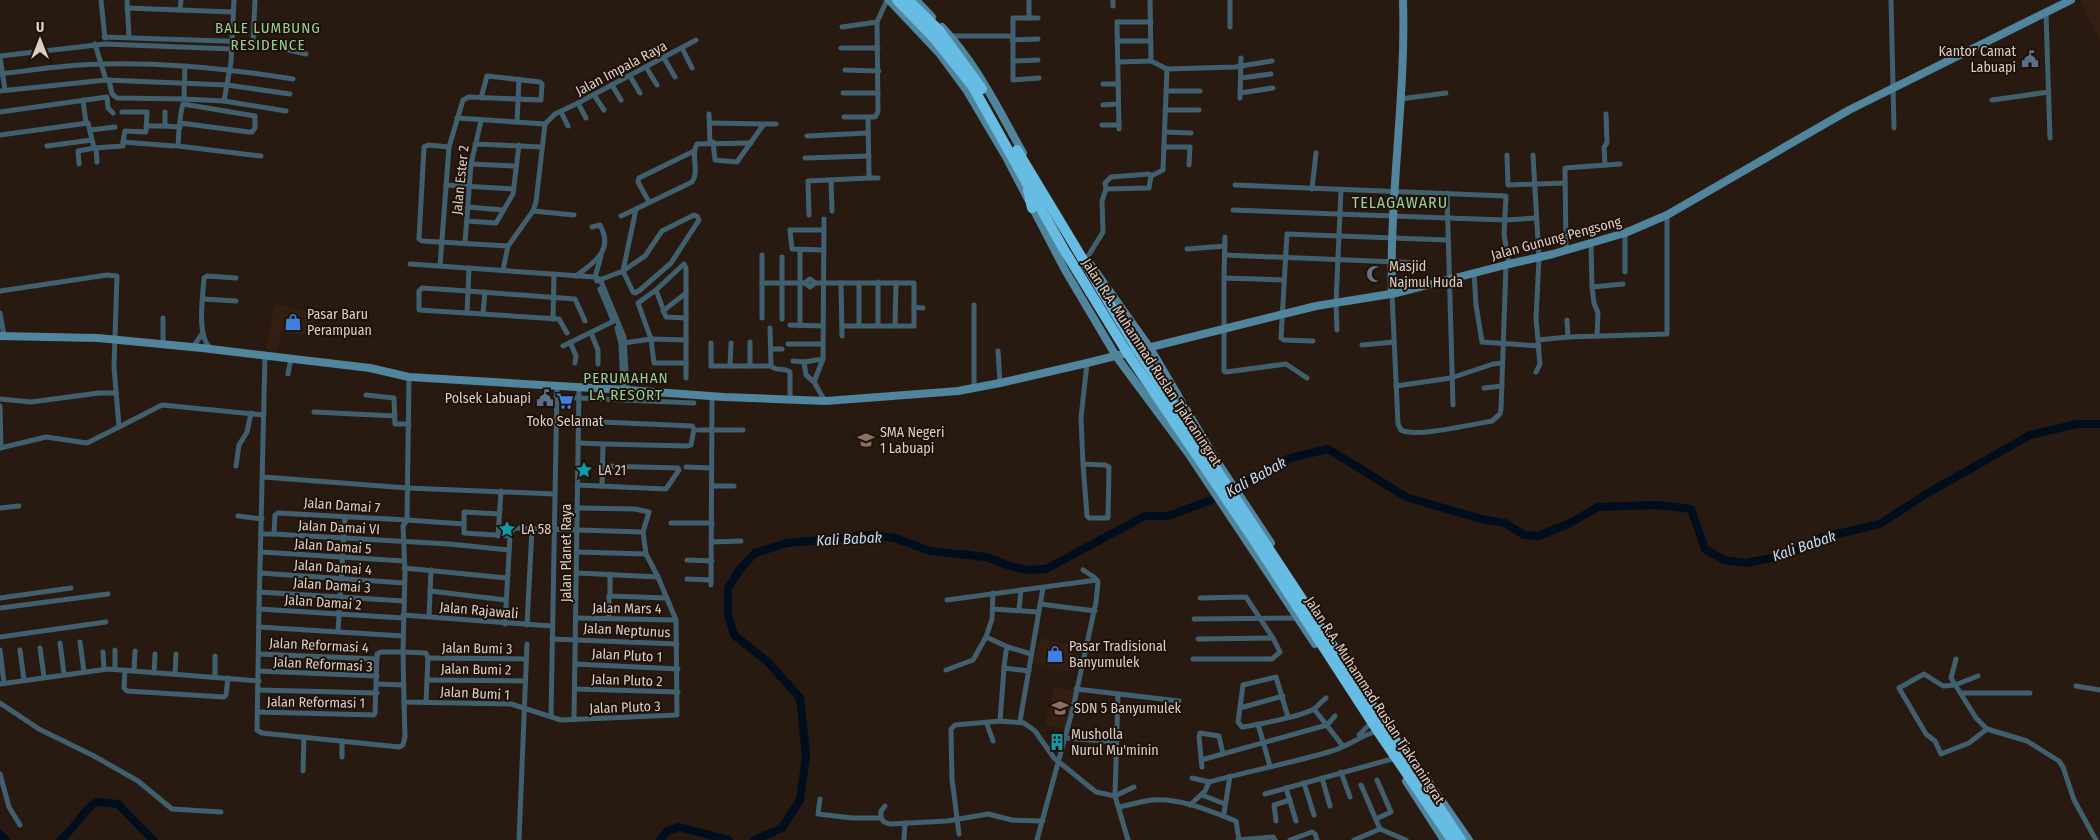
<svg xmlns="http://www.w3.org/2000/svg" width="2100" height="840" font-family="'Fira Sans Condensed',sans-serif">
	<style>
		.built { fill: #331f11 }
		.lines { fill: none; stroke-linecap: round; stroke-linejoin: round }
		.river { stroke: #000d1c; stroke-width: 8 }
		.street { stroke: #40606f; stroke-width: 5 }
		.secondary { stroke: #50859e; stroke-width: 8 }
		.highway { stroke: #67bce3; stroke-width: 10 }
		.labels { text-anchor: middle; stroke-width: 4; stroke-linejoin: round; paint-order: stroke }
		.poi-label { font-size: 14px; fill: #dad0c9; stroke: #1f1107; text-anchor: start }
		.street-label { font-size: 14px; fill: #dad0c9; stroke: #1f1107 }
		.neighbourhood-label { font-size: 15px; letter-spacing: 1px; fill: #91d09a; stroke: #1f1107 }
		.water-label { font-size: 15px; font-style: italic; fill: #bfdefb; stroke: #1f1107 }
		.quarter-label { font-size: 16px; letter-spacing: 1px; fill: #91d09a; stroke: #1f1107 }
	</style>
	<rect width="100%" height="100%" fill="#281a10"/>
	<!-- built -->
	<g class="built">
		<polygon points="2080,0 2100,0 2100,42"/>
		<polygon points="274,305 316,312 312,336 281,332 278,350 267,349"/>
		<polygon points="1041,638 1075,646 1070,672 1033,662"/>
		<polygon points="1054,687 1075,692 1067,729 1045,724"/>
	</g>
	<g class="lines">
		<!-- river -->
		<g class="river">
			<polyline points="0,834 6,840"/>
			<path d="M 60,840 C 75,829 81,812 96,802 L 118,804 L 153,840"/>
			<polyline points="660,840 667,831 679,827 729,840"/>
			<polyline points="754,840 782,828 800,800 806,755 800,698 768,662 734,635 728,614 728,588 741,568 755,553 787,543 873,535 895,538 930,551 986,557 1010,566 1027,570 1046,569 1145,516 1168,516 1222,496 1290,458 1328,449 1406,497 1481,519 1505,523 1524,535 1539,536 1570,523 1598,507 1657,505 1691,509 1705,549 1724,560 1746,563 1790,554 1820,538 1880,524 1926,494 2030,435 2077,424 2100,424"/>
		</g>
		<!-- street -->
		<g class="street">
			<polyline points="101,0 105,38"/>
			<polyline points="127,0 129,37"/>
			<polyline points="1029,0 1029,18"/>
			<polyline points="1113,0 1113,6"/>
			<polyline points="1150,0 1151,61 1167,69"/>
			<polyline points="1230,0 1230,27"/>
			<polyline points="1891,0 1894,128"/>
			<polyline points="127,8 233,12"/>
			<polyline points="180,10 181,0"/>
			<polyline points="2046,14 2050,138"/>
			<polyline points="1038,18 1013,18 1013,80 1039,78"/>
			<polyline points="877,22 887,0"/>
			<polyline points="950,36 1012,36"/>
			<polyline points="104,37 253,42 306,54"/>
			<polyline points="1012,40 1038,39"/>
			<polyline points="1117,41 1151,41"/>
			<polyline points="253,42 255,0"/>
			<polyline points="95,44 106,80"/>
			<polyline points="682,48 692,68"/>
			<polyline points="841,48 878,48"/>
			<polyline points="0,56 105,44 232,49"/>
			<polyline points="0,57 5,90"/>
			<polyline points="664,58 675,77"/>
			<polyline points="1013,61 1038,60"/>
			<polyline points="1118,62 1151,61"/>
			<polyline points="646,67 657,85"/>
			<polyline points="845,70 879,71"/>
			<path d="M 0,74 C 34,70 69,64 103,64 C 166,62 230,69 293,79"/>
			<polyline points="630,76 640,93"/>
			<polyline points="1241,78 1271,74"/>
			<polyline points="109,80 112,94 117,98 184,99 185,66"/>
			<polyline points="1103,84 1118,84"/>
			<polyline points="612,85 621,100"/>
			<polyline points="0,91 106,80 227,85 290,94"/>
			<polyline points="1166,91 1200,91"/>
			<polyline points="843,93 878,93"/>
			<polyline points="1240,93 1273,88"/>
			<polyline points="594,95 604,110"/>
			<polyline points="1240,98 1241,58"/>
			<polyline points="184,99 224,101 286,111"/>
			<polyline points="1400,99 1446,93"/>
			<polyline points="83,100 86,123"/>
			<polyline points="1992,100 2049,92"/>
			<polyline points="224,101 231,62 234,0"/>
			<polyline points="578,103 586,118"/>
			<polyline points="1103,105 1118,104"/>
			<polyline points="1165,110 1199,110"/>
			<polyline points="0,112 107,97 108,108 113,113"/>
			<polyline points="122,112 147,112 146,132 125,131 123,142"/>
			<polyline points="561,112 568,126"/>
			<polyline points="709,114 710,143"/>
			<polyline points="844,117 868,117"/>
			<polyline points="457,118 545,124 555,114 578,103 696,40"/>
			<polyline points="517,122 519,79"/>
			<path d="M 180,123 L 249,132 L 252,132 L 255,128 L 255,116 L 183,104 C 179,117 179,132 178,146 L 261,156"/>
			<polyline points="710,123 764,124 737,162 715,160 713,142"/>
			<polyline points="764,124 776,124"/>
			<polyline points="1102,125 1119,125"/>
			<polyline points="146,126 165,126 165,112"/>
			<polyline points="165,126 180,127"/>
			<polyline points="1119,129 1117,22 1151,22"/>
			<polyline points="91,130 115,127"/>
			<polyline points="1165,132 1191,133"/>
			<polyline points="0,135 88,123 94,148 123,146 123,142 174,146"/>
			<polyline points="807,136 868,133"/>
			<polyline points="475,144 542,147"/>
			<polyline points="47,146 92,140"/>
			<polyline points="449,147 428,145 424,147 419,239 422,241 508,246"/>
			<polyline points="1164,147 1190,147 1189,165"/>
			<polyline points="96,148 97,162"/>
			<polyline points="1507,155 1508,185 1565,183"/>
			<polyline points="1533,155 1539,258 1536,319 1538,340 1568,337 1667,334 1667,215"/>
			<polyline points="805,158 869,156"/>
			<polyline points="79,164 78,151 94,148"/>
			<polyline points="471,164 516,166"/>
			<polyline points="1605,165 1604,147 1607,143 1606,114"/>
			<polyline points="869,178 878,178"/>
			<polyline points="831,180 832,211"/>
			<polyline points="446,185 514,189"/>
			<polyline points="1235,185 1506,196 1504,235 1509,264"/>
			<polyline points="1106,189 1149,188 1151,176"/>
			<polyline points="1312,189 1316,153"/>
			<polyline points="1447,193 1453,405"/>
			<polyline points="649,202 638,182 639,178 694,151"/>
			<polyline points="468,207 503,210"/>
			<polyline points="1233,210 1447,218 1506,220 1536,218"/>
			<polyline points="533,211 574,215"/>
			<polyline points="809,215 808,181 869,178 868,117 875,117 878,112 877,22 842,27"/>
			<polyline points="621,216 636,209"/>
			<polyline points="467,221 496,223 513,194 519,145"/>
			<polyline points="1625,233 1625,272"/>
			<polyline points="465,243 471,164 481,121"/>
			<polyline points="1591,244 1592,287 1594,303 1598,313 1597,336"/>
			<polyline points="1187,249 1225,246"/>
			<polyline points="800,250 800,326"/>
			<polyline points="823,250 792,249 790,230 823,230"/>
			<polyline points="1566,251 1565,168 1620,164"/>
			<polyline points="762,255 762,318"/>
			<polyline points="1225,255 1421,263"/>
			<polyline points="782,257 782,319"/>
			<polyline points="1087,258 1103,232 1102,201 1106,189 1105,183 1111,177 1149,174 1151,176 1163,170 1167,69 1235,67 1272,61"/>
			<polyline points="410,264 595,277 600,279 624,337 627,390"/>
			<polygon points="684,264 686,268 686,363 654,363 651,339 638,303 656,290"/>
			<polyline points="440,266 449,147 463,100 469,97 541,100 542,84 540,82 487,76 481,98"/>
			<polyline points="469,268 468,291 422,288 419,291 419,310 559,319 567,333"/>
			<polyline points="503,270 508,246 533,211 536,202 545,124"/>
			<polyline points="1474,273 1476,305 1482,342 1539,346"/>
			<path d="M 576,276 C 595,262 614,250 600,225 L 592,227"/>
			<polyline points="1224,278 1225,237"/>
			<polyline points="596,279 595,277 601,256"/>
			<polyline points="1284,280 1224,278 1224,371 1226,372 1286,364 1307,378"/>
			<path d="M 597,281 L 623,271 L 645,256 L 662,231 L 694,215 L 697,216 L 699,220 L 671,263 L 640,290 L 635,293 L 633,292 L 623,271 L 636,209 L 692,182 C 700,171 690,155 697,144 L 751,143"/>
			<polyline points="878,282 878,325"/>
			<polyline points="762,283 805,283 810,279 815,283 914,283 914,326 842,326"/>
			<polyline points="805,283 810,287 815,283"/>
			<polyline points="841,283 842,336"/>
			<polyline points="859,283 859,325"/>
			<polyline points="1592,287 1623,284"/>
			<polyline points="600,289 613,320"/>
			<polyline points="656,290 666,317 686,318"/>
			<polyline points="0,291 107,275 117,276 114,367 119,427 87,443 46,437 0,448"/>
			<path d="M 1392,294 L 1398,424 L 1401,430 C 1415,438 1473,424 1492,421 L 1500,414 L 1501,409 L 1506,265"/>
			<polyline points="203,299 236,301"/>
			<polyline points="914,307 923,308"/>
			<polyline points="663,311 686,293"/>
			<polyline points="0,313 4,336"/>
			<polyline points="467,313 468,291 575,299 585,321"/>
			<polyline points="483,313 485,292"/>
			<polyline points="553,319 554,274"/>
			<polyline points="1567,320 1568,337"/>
			<polyline points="790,325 823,326"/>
			<polyline points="895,326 896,283"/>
			<polyline points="617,328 621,344 623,389"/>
			<path d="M 770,328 L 771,366 C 777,372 785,367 790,372 L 790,401"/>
			<polyline points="1337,330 1336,303 1341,190"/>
			<polyline points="591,333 598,350 598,364"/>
			<polyline points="1313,341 1284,340 1281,338 1287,234 1447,240"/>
			<polyline points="570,342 576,356 575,363"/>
			<polyline points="750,342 750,366"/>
			<polyline points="624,343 651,339 686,340"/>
			<polyline points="711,343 711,366 771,366"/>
			<polyline points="788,344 823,344"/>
			<polyline points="163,345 163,318"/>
			<polyline points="1362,345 1394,342"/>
			<polyline points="563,346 614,321"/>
			<polyline points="193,347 202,334"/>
			<path d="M 211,349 C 196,336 203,297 204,278 L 207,276 L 236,278"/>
			<polyline points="771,349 782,349"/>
			<polyline points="998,351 1000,383"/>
			<polyline points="793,361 804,362 823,359"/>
			<polyline points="804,362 806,375 814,382 825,401"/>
			<polyline points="730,366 731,343"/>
			<polyline points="1536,372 1540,364 1538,343"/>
			<polyline points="288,374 291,358"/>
			<polyline points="409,377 407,520 464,524"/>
			<polyline points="686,378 686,364"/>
			<polyline points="814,382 823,359 824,219"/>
			<polyline points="1396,386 1451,378 1493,364 1502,363"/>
			<polyline points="974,388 974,305"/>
			<polyline points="1484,388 1502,386"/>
			<polyline points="366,395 394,398 395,424 409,424"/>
			<polyline points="556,397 694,403"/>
			<polyline points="0,399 31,402 99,393 116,393"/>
			<polyline points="0,406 1,448"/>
			<polyline points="314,412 395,416"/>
			<polyline points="578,421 692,426 694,429 691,445 688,446 603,444"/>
			<polyline points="119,427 162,405 264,415"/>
			<polyline points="698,430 743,430"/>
			<polyline points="578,443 603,444 602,486"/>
			<polyline points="1083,464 1087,516 1089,518 1108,518 1109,467 1105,465 1083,464 1081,418 1087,363"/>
			<polyline points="236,466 239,445 247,432 251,413"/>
			<polyline points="686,467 712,468"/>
			<polyline points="263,477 408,488 554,494"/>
			<polyline points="577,485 666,489 679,470 678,468 603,466"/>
			<polyline points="712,486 734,486"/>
			<polyline points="0,508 19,506"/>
			<polyline points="499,514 464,512 464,533 510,536"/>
			<polyline points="238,516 262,519"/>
			<polyline points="407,520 403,526 405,572 403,652 426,653 428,658"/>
			<polyline points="671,523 712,523"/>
			<polyline points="261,534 274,534 275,515 278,513 407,520"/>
			<polyline points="274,534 449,544 509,550"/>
			<polyline points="498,536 501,491"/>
			<polyline points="712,542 741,541"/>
			<polyline points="261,552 404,561"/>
			<polyline points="577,552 646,554"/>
			<polyline points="687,560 712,561"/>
			<polyline points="404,568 507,578"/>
			<polyline points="260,573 404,583"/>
			<polyline points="577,573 658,577"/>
			<polyline points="610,574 610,596 667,598"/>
			<polyline points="687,579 711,580"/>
			<polyline points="711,585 712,396"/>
			<polyline points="430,591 506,600"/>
			<polyline points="259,592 404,601"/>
			<polyline points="993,593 992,619 986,637 1008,647"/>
			<polyline points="0,598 71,588"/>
			<polyline points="947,600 1097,580"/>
			<polyline points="1040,604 1095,611"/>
			<polyline points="0,608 108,594"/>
			<polyline points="259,609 265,356"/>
			<polyline points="993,609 1038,612"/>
			<polyline points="1019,609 1021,590"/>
			<polyline points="403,615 552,626"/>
			<polyline points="429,617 431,570"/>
			<polyline points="403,618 259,609 257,730 262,733 399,747 403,745 405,737 404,702"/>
			<polyline points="576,618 676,620"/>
			<polyline points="609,618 609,596"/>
			<polyline points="1194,619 1298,618"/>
			<polyline points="505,624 510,536 513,528 643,532"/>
			<polyline points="527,625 532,528"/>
			<polyline points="259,627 403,636"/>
			<polyline points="338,631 345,517"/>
			<polyline points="0,637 106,622"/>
			<polyline points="552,639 677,644"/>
			<polyline points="1198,639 1273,638"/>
			<polyline points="80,642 84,672"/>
			<polyline points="60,643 64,674"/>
			<polyline points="40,648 44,677"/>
			<polyline points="0,650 4,683"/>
			<polyline points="20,650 24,680"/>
			<polyline points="103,652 104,669"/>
			<polyline points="259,654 377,659"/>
			<polyline points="428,658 526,659"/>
			<polyline points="1193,659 1272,659 1280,652 1273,638 1246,597 1200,598"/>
			<polyline points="1956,659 1951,678 1976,718 1987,729 2027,741 2059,761 2063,767 2074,800 2096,840"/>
			<polyline points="575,664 678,669"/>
			<polyline points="1004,668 1006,651 1008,647 1031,654"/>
			<polyline points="115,669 115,650"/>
			<polyline points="125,670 124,688 127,691 224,697 226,695 228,678"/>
			<polyline points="946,670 973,660 986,637"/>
			<polyline points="134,671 135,651"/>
			<polyline points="259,671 377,676"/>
			<polyline points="154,673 155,654"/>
			<polyline points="175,674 176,654"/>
			<polyline points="1978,676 1955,685 1943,686 1924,674 1899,688 1926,734 1935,741 1941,754 1969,743 1987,729"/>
			<polyline points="215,677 215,656"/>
			<polyline points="427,680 525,681"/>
			<polyline points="0,684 108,669 259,681"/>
			<polyline points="377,684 404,685"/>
			<polyline points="2076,686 2100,690"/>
			<polyline points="575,689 678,692"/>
			<polyline points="1076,689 1179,701"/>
			<polyline points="259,690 377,693"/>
			<polyline points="1961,693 2030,693"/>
			<polyline points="1118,694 1115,796 1128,840"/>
			<polyline points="426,702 428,658"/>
			<polyline points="0,703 39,729 94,756 138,781 172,809 221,812"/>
			<polyline points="1240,708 1283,696"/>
			<polyline points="1314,709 1343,746"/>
			<polyline points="258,712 374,715 375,713 377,654 381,652 403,652 404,702 511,704 561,720 677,715 676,620 658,577 646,554 643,532 649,512 635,509 578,508"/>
			<polyline points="551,716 557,386"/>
			<path d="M 1288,717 L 1276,677 L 1243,685 L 1238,722 L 1242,727 C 1257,725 1302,716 1314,709 C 1318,706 1322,701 1326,698"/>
			<polyline points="574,719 579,387"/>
			<polyline points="1000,721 1004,668 1029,671"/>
			<polyline points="1020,721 1043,588"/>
			<polyline points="987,724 993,741"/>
			<polyline points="1258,724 1270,766"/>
			<polyline points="1359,735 1369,725"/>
			<polyline points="1065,738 1116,742"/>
			<polyline points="342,757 342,741"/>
			<polyline points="1201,760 1327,725 1335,716"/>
			<polyline points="1202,767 1199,737 1200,733 1219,736 1223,754"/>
			<polyline points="303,771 304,737"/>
			<polyline points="1341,772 1350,797"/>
			<polyline points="0,774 9,807 20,825"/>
			<path d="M 1192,778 L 1209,782 C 1249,771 1292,763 1332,751 C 1347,746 1360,737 1374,732"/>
			<polyline points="1322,778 1330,806"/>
			<polyline points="1304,783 1314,815"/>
			<polyline points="1361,785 1380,829"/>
			<polyline points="1286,788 1296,821"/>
			<polyline points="1265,794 1392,759"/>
			<polyline points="1202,795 1225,804"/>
			<polyline points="820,799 818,814 852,818 881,818 884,822 890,824 947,821 988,814 1012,820 1043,821"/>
			<polyline points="1190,805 1205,791 1209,782"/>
			<path d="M 1119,807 C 1130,805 1142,801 1153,800 C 1181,798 1210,811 1236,821 L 1239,840"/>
			<polyline points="1224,813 1230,776"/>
			<polyline points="881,818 881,811 885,806"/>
			<polyline points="1376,819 1391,812 1377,780"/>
			<polyline points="1276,821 1274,805 1290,800"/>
			<polyline points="959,834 952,779 951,733 951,729 955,725 1000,721 1024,723 1035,731 1054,758 1096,792 1115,796 1134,787"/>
			<polyline points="519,840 527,644"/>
			<polyline points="904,840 905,823"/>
			<polyline points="1037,840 1073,708 1096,602 1098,582 1094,577 1083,570"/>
			<polyline points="1238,840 1273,837 1275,840"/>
			<polyline points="1290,840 1312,832 1315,834 1317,840"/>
			<polyline points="1354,840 1380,829 1406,840"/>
		</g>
		<!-- secondary -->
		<g class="secondary">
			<polyline points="889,0 939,53 967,91 1006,157 1065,270 1116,356 1188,453 1315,644"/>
			<polyline points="916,0 932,17"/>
			<path d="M 942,27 C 977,64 998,109 1023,153"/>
			<polyline points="1091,265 1150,348 1216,460 1271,543"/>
			<path d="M 1392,294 C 1389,196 1406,98 1403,0"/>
			<polyline points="0,336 98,338 202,348 370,368 409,377 627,390 724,397 826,401 958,391 1000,383 1087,363 1316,306 1397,293 1509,264 1553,254 1625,233 1667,215 1849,110 2071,0"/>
			<polyline points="1416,764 1469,840"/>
			<polyline points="1406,781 1444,840"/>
		</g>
		<!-- highway -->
		<g class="highway">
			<polyline points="897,0 933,37 973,87 1063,248 1128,354 1252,537 1381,736 1452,840"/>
			<polyline points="908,0 939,30 982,89"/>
			<polyline points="1017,150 1135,346 1461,840"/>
			<polyline points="1028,190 1032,208"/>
		</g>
	</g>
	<!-- icons -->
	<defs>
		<g id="civic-bare" transform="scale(1.35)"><path d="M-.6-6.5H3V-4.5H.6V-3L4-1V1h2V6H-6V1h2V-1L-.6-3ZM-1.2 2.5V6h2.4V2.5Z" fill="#5c6f8a" stroke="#1f1107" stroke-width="2.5" paint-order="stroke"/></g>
		<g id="mosque-bare" transform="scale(1.35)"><path d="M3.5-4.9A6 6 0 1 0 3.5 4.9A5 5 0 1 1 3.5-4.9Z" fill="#6b7280" stroke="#1f1107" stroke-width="2.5" paint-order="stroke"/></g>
		<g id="shop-bare" transform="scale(1.35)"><path d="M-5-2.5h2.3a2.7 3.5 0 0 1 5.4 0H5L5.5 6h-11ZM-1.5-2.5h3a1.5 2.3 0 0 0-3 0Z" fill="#3f7fe0" stroke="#1f1107" stroke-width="2.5" paint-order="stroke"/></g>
		<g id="supermarket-bare" transform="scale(1.35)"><path d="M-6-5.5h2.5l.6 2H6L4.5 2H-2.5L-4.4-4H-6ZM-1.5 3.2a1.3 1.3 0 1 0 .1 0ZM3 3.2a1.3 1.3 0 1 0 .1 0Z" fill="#3f7fe0" stroke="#1f1107" stroke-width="2.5" paint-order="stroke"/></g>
		<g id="school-bare" transform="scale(1.35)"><path d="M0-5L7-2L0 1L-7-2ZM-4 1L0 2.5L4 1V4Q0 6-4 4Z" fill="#8d6e63" stroke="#1f1107" stroke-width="2.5" paint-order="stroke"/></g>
		<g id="sight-bare" transform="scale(1.35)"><path d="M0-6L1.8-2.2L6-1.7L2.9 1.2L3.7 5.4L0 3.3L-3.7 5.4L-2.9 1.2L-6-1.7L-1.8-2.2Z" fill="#0f9aa8" stroke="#1f1107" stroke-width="2.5" paint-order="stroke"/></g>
		<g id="building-bare" transform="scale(1.35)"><path d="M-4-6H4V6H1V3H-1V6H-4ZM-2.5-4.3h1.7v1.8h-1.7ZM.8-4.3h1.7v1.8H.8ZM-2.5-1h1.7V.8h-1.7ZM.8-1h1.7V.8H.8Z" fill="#0f9aa8" stroke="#1f1107" stroke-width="2.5" paint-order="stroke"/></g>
	</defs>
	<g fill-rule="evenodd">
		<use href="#civic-bare" x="2030" y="59"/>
		<use href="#mosque-bare" x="1375" y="274"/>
		<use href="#shop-bare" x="293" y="322"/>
		<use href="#civic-bare" x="545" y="398"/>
		<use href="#supermarket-bare" x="565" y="401"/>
		<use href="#school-bare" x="866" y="440"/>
		<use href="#sight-bare" x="584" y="470"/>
		<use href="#sight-bare" x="507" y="529"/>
		<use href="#shop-bare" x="1055" y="654"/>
		<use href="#school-bare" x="1060" y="708"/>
		<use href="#building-bare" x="1057" y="742"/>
	</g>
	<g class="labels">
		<!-- poi labels -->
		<g class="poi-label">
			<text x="2016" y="56" text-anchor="end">Kantor Camat<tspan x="2016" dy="16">Labuapi</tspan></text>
			<text x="1389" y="271">Masjid<tspan x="1389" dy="16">Najmul Huda</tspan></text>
			<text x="307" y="319">Pasar Baru<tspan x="307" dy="16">Perampuan</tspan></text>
			<text x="531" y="403" text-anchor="end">Polsek Labuapi</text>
			<text x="565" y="426" text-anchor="middle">Toko Selamat</text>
			<text x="880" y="437">SMA Negeri<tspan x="880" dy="16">1 Labuapi</tspan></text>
			<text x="598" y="475">LA 21</text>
			<text x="521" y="534">LA 58</text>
			<text x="1069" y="651">Pasar Tradisional<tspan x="1069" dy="16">Banyumulek</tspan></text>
			<text x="1074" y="713">SDN 5 Banyumulek</text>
			<text x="1071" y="739">Musholla<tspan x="1071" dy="16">Nurul Mu'minin</tspan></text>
		</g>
		<!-- street labels -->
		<g class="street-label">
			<text transform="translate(621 68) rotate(-28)" y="5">Jalan Impala Raya</text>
			<text transform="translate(460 180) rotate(-84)" y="5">Jalan Ester 2</text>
			<text transform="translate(1556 238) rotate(-15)" y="5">Jalan Gunung Pengsong</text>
			<text transform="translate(1152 362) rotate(57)" y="5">Jalan R.A. Muhammad Ruslan Tjakraningrat</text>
			<text transform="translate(342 505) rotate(4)" y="5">Jalan Damai 7</text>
			<text transform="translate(339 527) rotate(3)" y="5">Jalan Damai VI</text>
			<text transform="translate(333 546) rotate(4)" y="5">Jalan Damai 5</text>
			<text transform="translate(566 553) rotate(-90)" y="5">Jalan Planet Raya</text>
			<text transform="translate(333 567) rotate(4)" y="5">Jalan Damai 4</text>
			<text transform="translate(332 585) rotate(4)" y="5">Jalan Damai 3</text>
			<text transform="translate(323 602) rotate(4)" y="5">Jalan Damai 2</text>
			<text transform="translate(627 608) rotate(1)" y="5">Jalan Mars 4</text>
			<text transform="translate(479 610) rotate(5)" y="5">Jalan Rajawali</text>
			<text transform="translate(627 630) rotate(3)" y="5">Jalan Neptunus</text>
			<text transform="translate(319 645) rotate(3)" y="5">Jalan Reformasi 4</text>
			<text transform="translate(477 648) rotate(1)" y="5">Jalan Bumi 3</text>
			<text transform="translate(627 655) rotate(3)" y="5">Jalan Pluto 1</text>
			<text transform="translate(323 664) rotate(3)" y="5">Jalan Reformasi 3</text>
			<text transform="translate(476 669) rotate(1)" y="5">Jalan Bumi 2</text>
			<text transform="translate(627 680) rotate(2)" y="5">Jalan Pluto 2</text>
			<text transform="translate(475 693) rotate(3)" y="5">Jalan Bumi 1</text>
			<text transform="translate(1375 700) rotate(57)" y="5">Jalan R.A. Muhammad Ruslan Tjakraningrat</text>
			<text transform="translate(316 702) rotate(1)" y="5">Jalan Reformasi 1</text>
			<text transform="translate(625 707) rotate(-2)" y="5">Jalan Pluto 3</text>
		</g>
		<!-- neighbourhood labels -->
		<g class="neighbourhood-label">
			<text x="268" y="33">BALE LUMBUNG<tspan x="268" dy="17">RESIDENCE</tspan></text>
			<text x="626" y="383">PERUMAHAN<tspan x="626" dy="17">LA RESORT</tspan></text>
		</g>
		<!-- water labels -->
		<g class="water-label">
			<text transform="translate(1256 477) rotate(-29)" y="5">Kali Babak</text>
			<text transform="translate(849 539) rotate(-3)" y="5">Kali Babak</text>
			<text transform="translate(1804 546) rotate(-19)" y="5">Kali Babak</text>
		</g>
		<!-- quarter labels -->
		<g class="quarter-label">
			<text x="1400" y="208">TELAGAWARU</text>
		</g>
	</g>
	<!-- north arrow -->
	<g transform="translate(40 40)" stroke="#1f1107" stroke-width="4" paint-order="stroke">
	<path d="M0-4L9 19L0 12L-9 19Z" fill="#dad0c9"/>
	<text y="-8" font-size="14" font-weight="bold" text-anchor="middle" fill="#dad0c9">U</text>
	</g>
</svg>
